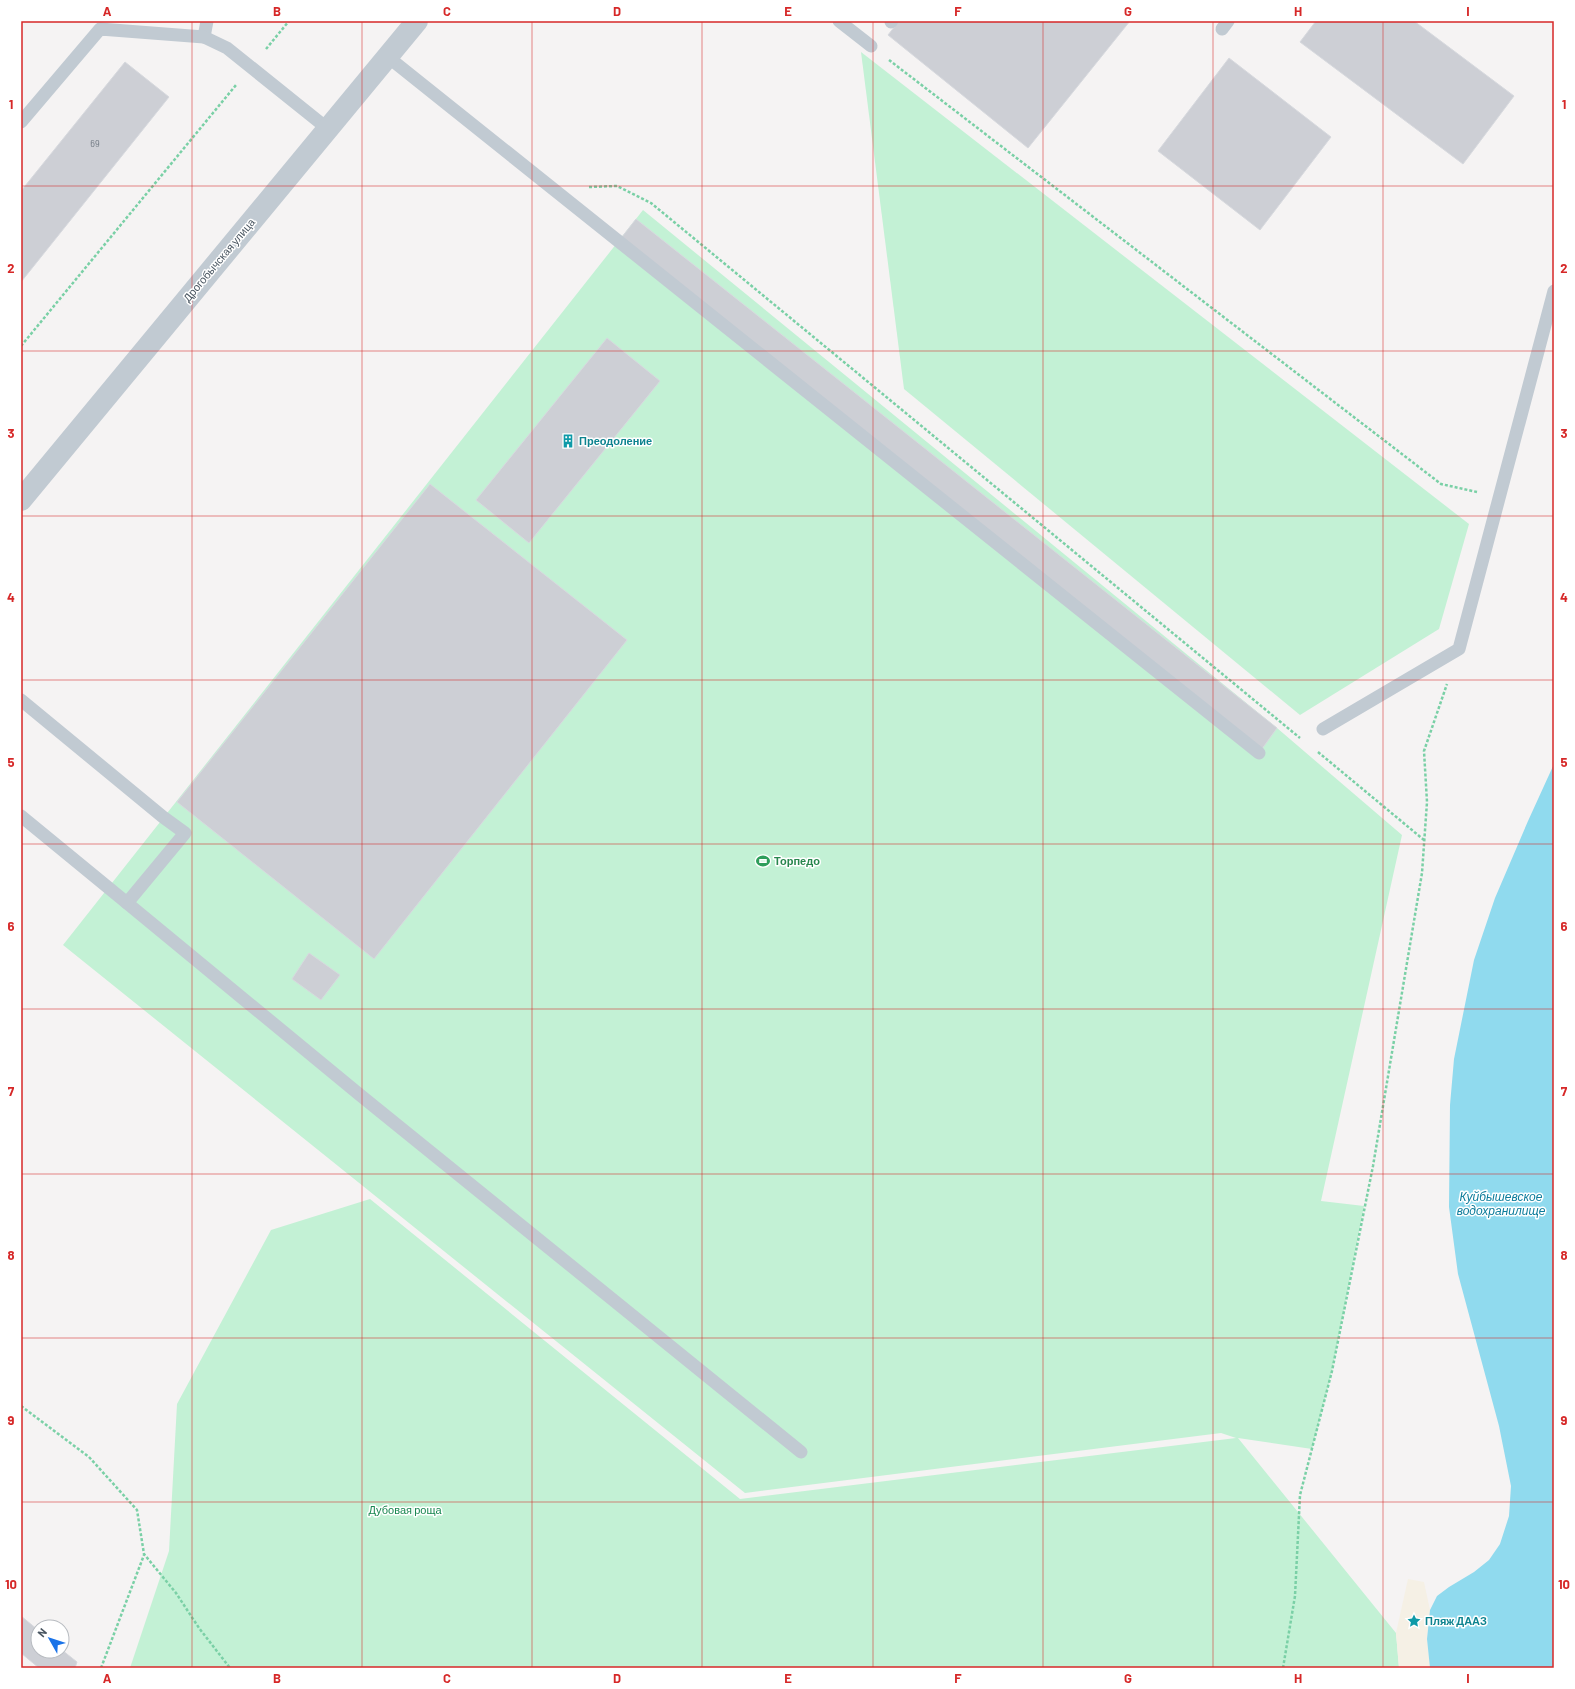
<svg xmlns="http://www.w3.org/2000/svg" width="1575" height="1689" font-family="Barlow,sans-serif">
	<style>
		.green { fill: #c3f1d5 }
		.sand { fill: #f5f0e5 }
		.water { fill: #90daee }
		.building { fill: #cdcfd5; stroke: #d7d9de }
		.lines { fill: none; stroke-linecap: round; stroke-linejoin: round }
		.path { stroke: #7ad0a6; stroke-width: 2.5; stroke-dasharray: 3 2; stroke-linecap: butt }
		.service { stroke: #c1cad2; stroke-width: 13 }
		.tertiary { stroke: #c1cad2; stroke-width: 22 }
		.grid { fill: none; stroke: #d62828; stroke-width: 1; stroke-opacity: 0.55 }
		.labels { text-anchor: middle; stroke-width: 3; stroke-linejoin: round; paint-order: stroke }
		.number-label { font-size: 9px; fill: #6b747e }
		.street-label { font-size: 11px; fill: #4a5661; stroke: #fff }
		.culture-label { font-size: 11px; font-weight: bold; fill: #0d838f; stroke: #fff; text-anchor: start }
		.leisure-label { font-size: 11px; font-weight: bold; fill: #27864d; stroke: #fff; text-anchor: start }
		.park-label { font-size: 11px; fill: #17864f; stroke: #fff }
		.water-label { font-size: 12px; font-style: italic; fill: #0c7c9b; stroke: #fff }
		.neatline { fill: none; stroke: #d62828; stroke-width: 1.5 }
		.grid-label { font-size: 13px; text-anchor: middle; font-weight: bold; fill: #d62828 }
	</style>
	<rect width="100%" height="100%" fill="#f5f3f3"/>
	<!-- green -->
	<g class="green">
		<polygon points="861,52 1469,524 1439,629 1300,715 904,389"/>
		<polygon points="643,210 1277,728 1402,835 1321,1201 1364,1206 1332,1371 1312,1449 1238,1438 1396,1633 1399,1668 130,1668 169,1551 177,1404 271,1230 370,1199 740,1499 1236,1438 1221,1433 745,1493 63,945"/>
	</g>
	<!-- sand -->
	<polygon class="sand" points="1408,1579 1424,1582 1430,1610 1427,1639 1430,1668 1399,1668 1396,1633"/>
	<!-- water -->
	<polygon class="water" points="1554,764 1554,1668 1430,1668 1427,1639 1430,1610 1437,1596 1449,1587 1474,1572 1489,1560 1500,1544 1509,1516 1511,1486 1499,1426 1458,1274 1449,1207 1450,1105 1454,1059 1474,960 1495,898 1528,821"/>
	<!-- building -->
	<g class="building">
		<polygon points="899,21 1130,21 1028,148 888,35"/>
		<polygon points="1316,21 1414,21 1514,96 1463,164 1300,42"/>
		<polygon points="1229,58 1331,137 1260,230 1158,151"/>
		<polygon points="125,62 169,97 21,282 21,191"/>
		<polygon points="636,219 1277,728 1259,753 618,242"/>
		<polygon points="607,338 660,381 529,543 476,500"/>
		<polygon points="430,484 627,640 374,959 177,802"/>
		<polygon points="309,953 340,975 321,1000 292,979"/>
		<polygon points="21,1616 38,1630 38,1651 62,1651 62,1650 77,1662 75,1668 39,1668 21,1653"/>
	</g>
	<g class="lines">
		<!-- path -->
		<g class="path">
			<polyline points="266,49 289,21"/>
			<polyline points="889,60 1441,484 1477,492"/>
			<polyline points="589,187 617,186 651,203 1300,738"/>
			<polyline points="21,346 236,85"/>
			<polyline points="1318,752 1424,840"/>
			<polyline points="21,1406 89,1457 137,1510 144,1554 176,1593 199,1628 230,1668"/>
			<polyline points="101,1668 144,1555"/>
			<polyline points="1283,1668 1295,1596 1300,1495 1332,1371 1373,1166 1422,873 1427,802 1424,751 1447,684"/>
		</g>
		<!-- service -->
		<g class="service">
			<polyline points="839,21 871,46"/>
			<polyline points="891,22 892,21"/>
			<polyline points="1222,29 1228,21"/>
			<polyline points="204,37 207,21"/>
			<polyline points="388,57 1259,753"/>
			<polyline points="21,122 100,29 204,37 227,48 328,129"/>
			<polyline points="21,700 163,817 185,833 127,903 360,1095 801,1452"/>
			<polyline points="1323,729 1459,649 1554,291"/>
			<polyline points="21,816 127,903"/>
		</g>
		<!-- tertiary -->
		<polyline class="tertiary" points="21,500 417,21"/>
	</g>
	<!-- grid -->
	<path class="grid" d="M 192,21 L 192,1668M 362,21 L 362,1668M 532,21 L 532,1668M 702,21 L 702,1668M 873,21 L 873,1668M 1043,21 L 1043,1668M 1213,21 L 1213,1668M 1383,21 L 1383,1668M 21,186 L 1554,186M 21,351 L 1554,351M 21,516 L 1554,516M 21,680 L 1554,680M 21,844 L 1554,844M 21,1009 L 1554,1009M 21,1174 L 1554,1174M 21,1338 L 1554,1338M 21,1502 L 1554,1502"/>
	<!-- icons -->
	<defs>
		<g id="building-bare" transform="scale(1.08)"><path d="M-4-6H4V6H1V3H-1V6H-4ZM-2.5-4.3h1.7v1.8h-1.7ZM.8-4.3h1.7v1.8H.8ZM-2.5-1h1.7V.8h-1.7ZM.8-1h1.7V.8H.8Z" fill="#0f9aa8" stroke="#fff" stroke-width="2.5" paint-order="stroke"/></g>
		<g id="stadium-bare" transform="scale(1.08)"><path d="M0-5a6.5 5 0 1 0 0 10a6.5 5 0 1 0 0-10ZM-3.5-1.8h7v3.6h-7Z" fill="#2e9e5b" stroke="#fff" stroke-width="2.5" paint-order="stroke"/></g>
		<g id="sight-bare" transform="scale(1.08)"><path d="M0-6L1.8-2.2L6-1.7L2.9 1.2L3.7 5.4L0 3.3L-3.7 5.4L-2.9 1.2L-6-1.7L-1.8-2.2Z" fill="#0f9aa8" stroke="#fff" stroke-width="2.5" paint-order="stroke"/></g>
	</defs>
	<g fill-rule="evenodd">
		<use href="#building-bare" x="568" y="441"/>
		<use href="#stadium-bare" x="763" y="861"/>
		<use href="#sight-bare" x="1414" y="1621"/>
	</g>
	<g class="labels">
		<!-- number labels -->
		<g class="number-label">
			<text x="95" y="147">69</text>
		</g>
		<!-- street labels -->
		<g class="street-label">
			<text transform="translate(219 260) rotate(-50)" y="4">Дрогобычская улица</text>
		</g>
		<!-- culture labels -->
		<g class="culture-label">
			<text x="579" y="445">Преодоление</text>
			<text x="1425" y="1625">Пляж ДААЗ</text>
		</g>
		<!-- leisure labels -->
		<g class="leisure-label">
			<text x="774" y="865">Торпедо</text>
		</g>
		<!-- park labels -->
		<g class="park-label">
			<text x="405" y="1514">Дубовая роща</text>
		</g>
		<!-- water labels -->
		<g class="water-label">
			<text x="1501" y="1201">Куйбышевское<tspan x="1501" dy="14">водохранилище</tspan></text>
		</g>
	</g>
	<!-- border -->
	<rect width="1575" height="1689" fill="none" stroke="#ffffff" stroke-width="44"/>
	<!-- north arrow -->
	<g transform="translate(50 1639) rotate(309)"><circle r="19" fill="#ffffff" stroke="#b7bbc0"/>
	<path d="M0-3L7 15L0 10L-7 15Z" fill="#1a73e8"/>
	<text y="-6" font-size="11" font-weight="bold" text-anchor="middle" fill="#4a5661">N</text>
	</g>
	<rect x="22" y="22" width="1531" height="1645" class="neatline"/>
	<g class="grid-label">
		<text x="107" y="16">A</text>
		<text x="277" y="16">B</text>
		<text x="447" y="16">C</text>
		<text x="617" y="16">D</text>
		<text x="788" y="16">E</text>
		<text x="958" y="16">F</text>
		<text x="1128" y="16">G</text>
		<text x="1298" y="16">H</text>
		<text x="1468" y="16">I</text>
		<text x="11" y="109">1</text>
		<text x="1564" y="109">1</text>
		<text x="11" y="273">2</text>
		<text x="1564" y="273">2</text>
		<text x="11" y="438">3</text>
		<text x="1564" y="438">3</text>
		<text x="11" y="602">4</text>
		<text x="1564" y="602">4</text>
		<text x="11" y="767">5</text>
		<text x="1564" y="767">5</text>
		<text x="11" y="931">6</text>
		<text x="1564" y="931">6</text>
		<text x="11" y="1096">7</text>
		<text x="1564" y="1096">7</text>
		<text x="11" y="1260">8</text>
		<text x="1564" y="1260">8</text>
		<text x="11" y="1425">9</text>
		<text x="1564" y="1425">9</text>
		<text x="11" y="1589">10</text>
		<text x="1564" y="1589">10</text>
		<text x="107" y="1683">A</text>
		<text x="277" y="1683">B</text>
		<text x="447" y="1683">C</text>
		<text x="617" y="1683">D</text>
		<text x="788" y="1683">E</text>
		<text x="958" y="1683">F</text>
		<text x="1128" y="1683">G</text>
		<text x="1298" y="1683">H</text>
		<text x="1468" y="1683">I</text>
	</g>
</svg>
